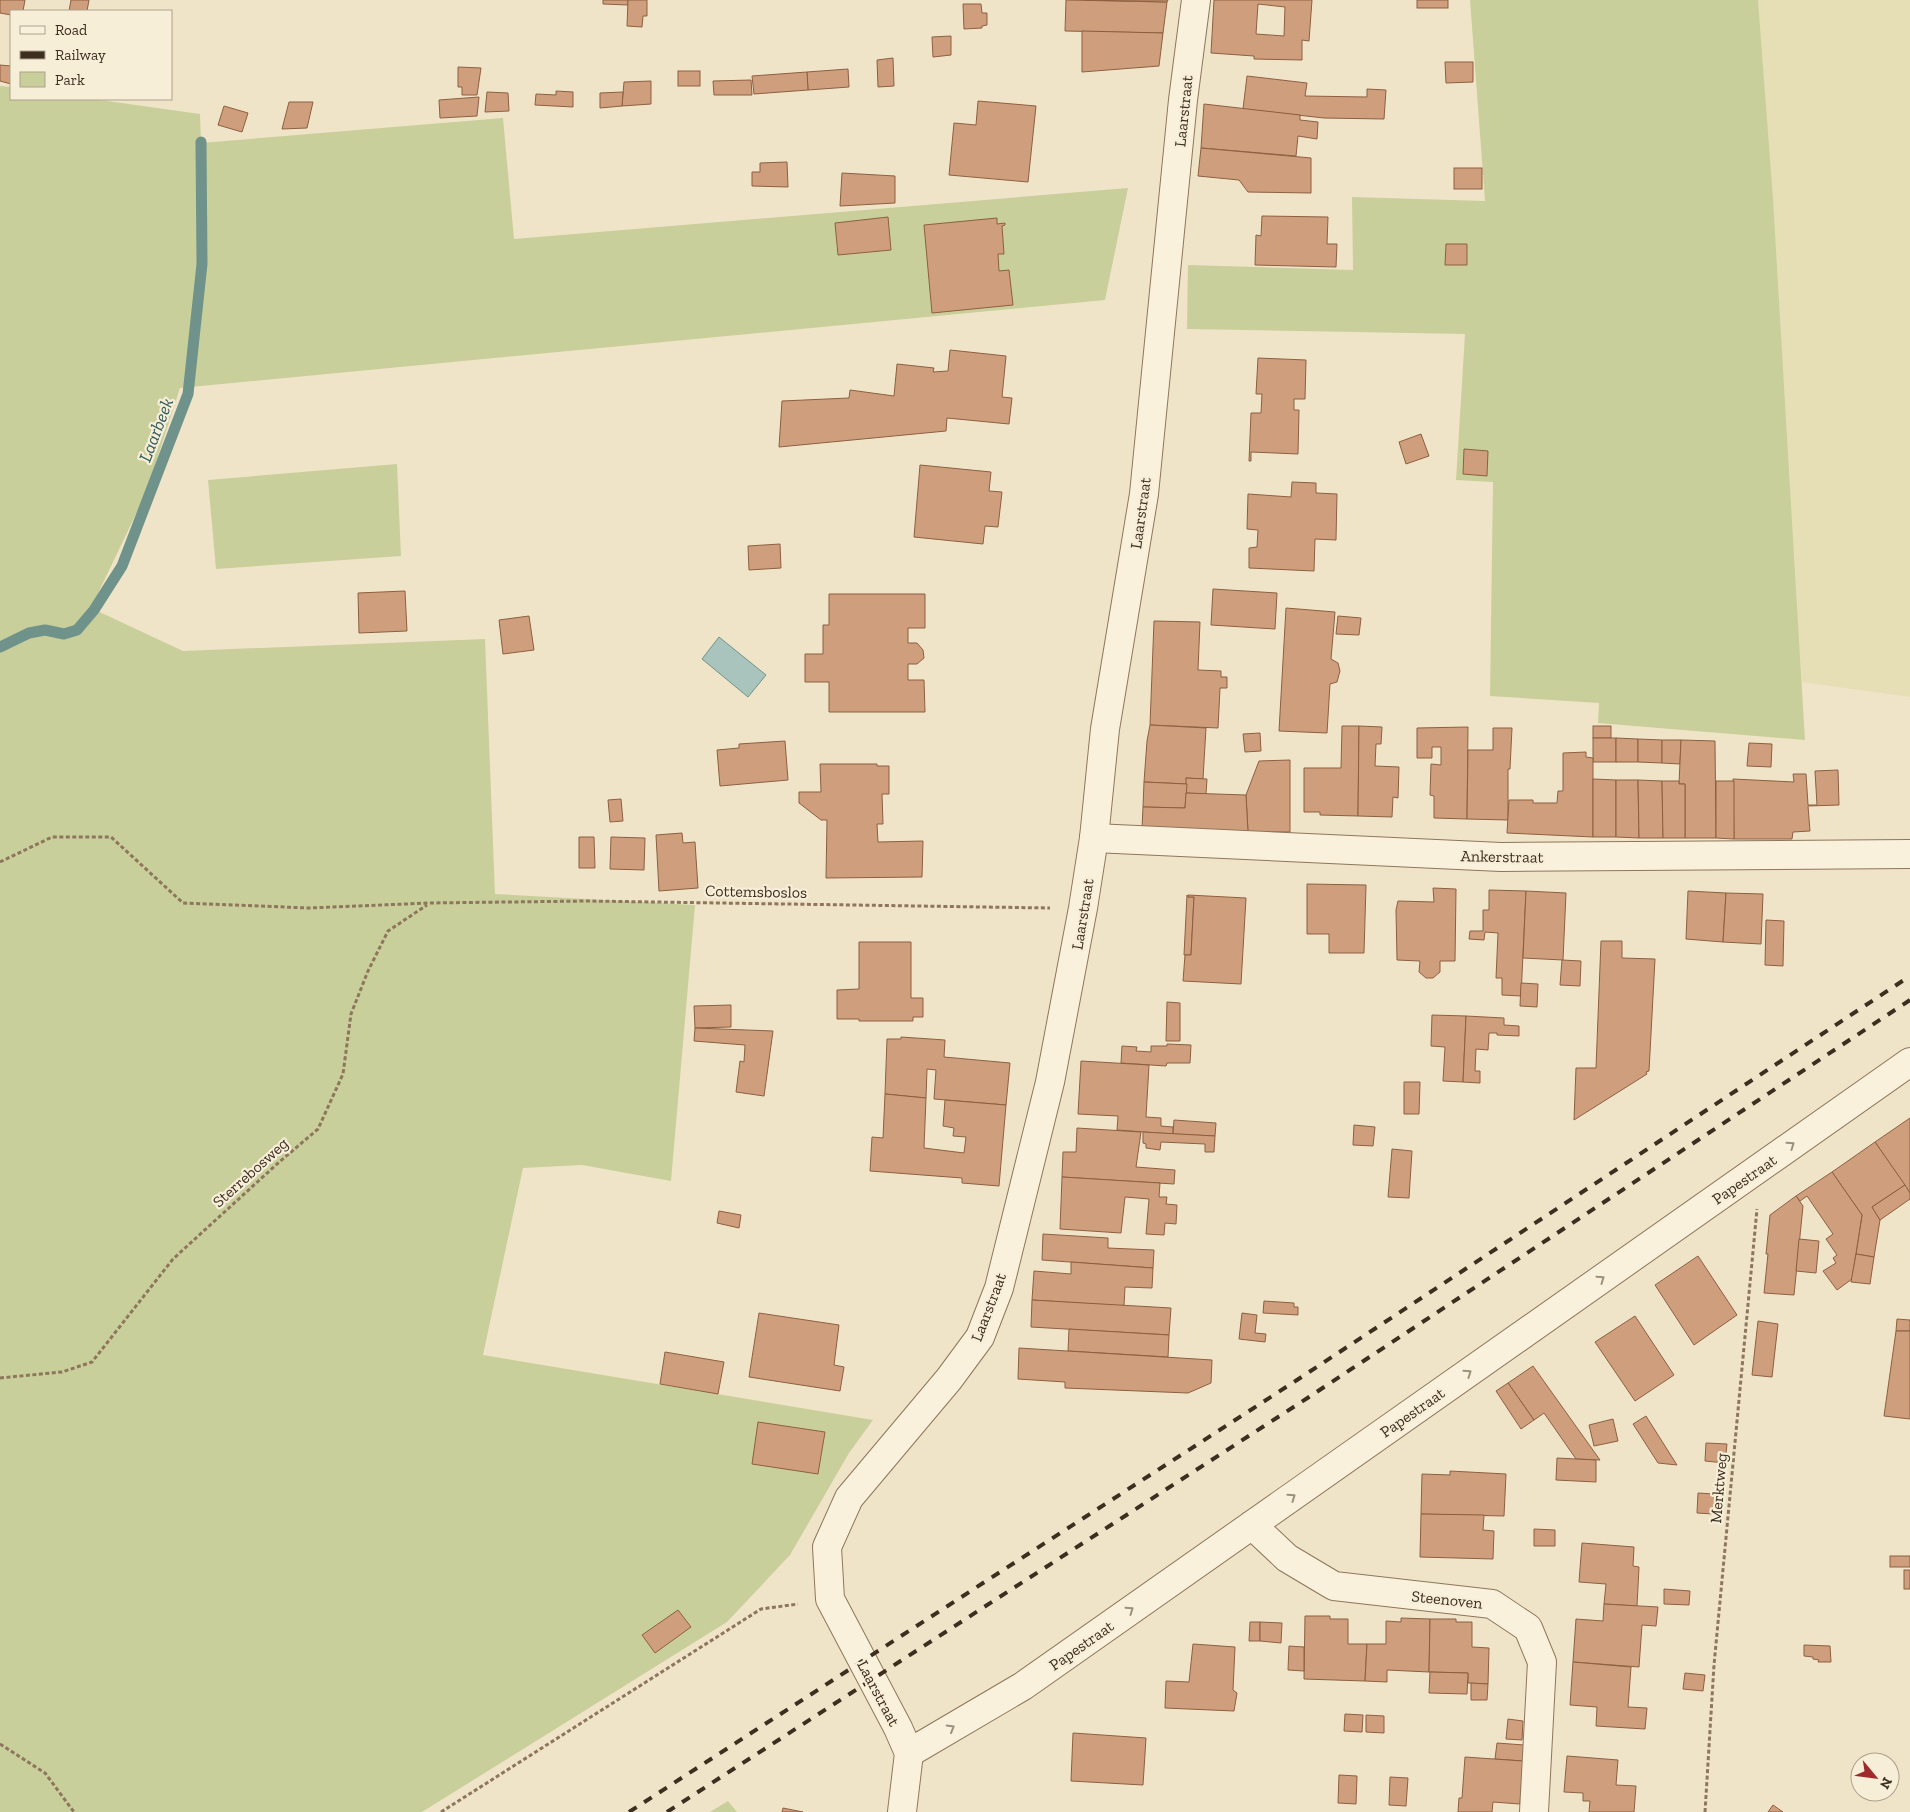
<svg xmlns="http://www.w3.org/2000/svg" width="1910" height="1812" font-family="'Zilla Slab',serif">
	<style>
		.farmland { fill: #e6deb5 }
		.green { fill: #c9cf9b }
		.water { fill: #a9c4bc; stroke: #6f938a }
		.lines { fill: none; stroke-linecap: round; stroke-linejoin: round }
		.stream { stroke: #6f938a; stroke-width: 11 }
		.building { fill: #cf9f7d; stroke: #8d5f41; fill-rule: evenodd }
		.minor-casing { stroke: #8d765c; stroke-width: 30 }
		.path { stroke: #8d765c; stroke-width: 3; stroke-dasharray: 4 2.5; stroke-linecap: butt }
		.minor { stroke: #faf1dc; stroke-width: 28 }
		.rail { stroke: #3d2e20; stroke-width: 4; stroke-dasharray: 9 9; stroke-linecap: butt }
		.oneway { stroke: #9c907e }
		.labels { text-anchor: middle; stroke-width: 4.5; stroke-linejoin: round; paint-order: stroke }
		.street-label { font-size: 16px; fill: #3d2e20; stroke: #f7eed8 }
		.water-label { font-size: 18px; font-style: italic; fill: #2f5d5a; stroke: #f7eed8 }
	</style>
	<rect width="100%" height="100%" fill="#f0e4c8"/>
	<!-- farmland -->
	<polygon class="farmland" points="1758,0 1910,0 1910,697 1802,682 1773,198"/>
	<!-- green -->
	<g class="green">
		<polygon points="1470,0 1758,0 1773,198 1805,740 1598,723 1599,703 1490,696 1493,482 1456,480 1465,334 1187,329 1188,265 1353,270 1352,197 1485,201"/>
		<polygon points="0,86 11,87 11,99 93,99 200,114 201,143 503,118 514,239 1128,188 1105,300 180,388 146,493 91,608 183,651 485,639 495,894 695,905 671,1181 582,1165 523,1168 483,1355 873,1420 849,1453 790,1555 727,1622 422,1812 0,1812"/>
		<polygon points="397,464 401,556 216,569 208,480"/>
		<polygon points="728,1801 737,1812 710,1812"/>
	</g>
	<!-- water -->
	<polygon class="water" points="719,637 766,675 748,697 702,659"/>
	<g class="lines">
		<!-- stream -->
		<polyline class="stream" points="0,647 29,633 45,630 64,634 77,630 94,610 122,566 188,394 202,264 201,142"/>
	</g>
	<!-- building -->
	<g class="building">
		<polygon points="0,0 25,0 23,11 11,11 11,15 0,13"/>
		<polygon points="71,0 89,0 87,11 69,11"/>
		<polygon points="603,0 628,0 628,5 603,4"/>
		<polygon points="628,0 647,0 647,16 643,16 642,27 627,26"/>
		<polygon points="1066,0 1167,2 1163,33 1065,31"/>
		<polygon points="1086,0 1168,0 1167,2"/>
		<path d="M 1214,0 L 1312,0 L 1309,41 L 1302,40 L 1302,60 L 1254,59 L 1254,56 L 1211,53 ZM 1258,4 L 1285,7 L 1284,36 L 1256,34 Z"/>
		<rect x="1417" y="0" width="31" height="8"/>
		<polygon points="963,4 981,4 982,13 987,13 987,25 982,26 982,28 964,29"/>
		<polygon points="1082,31 1163,33 1159,66 1082,72"/>
		<polygon points="951,36 951,55 933,57 932,37"/>
		<polygon points="893,58 894,86 878,87 877,60"/>
		<polygon points="1445,62 1473,62 1473,82 1446,83"/>
		<polygon points="0,65 11,66 11,84 0,81"/>
		<polygon points="458,67 481,68 477,95 462,95 462,87 458,87"/>
		<polygon points="848,69 849,87 808,90 807,72"/>
		<rect x="678" y="71" width="22" height="15"/>
		<polygon points="807,72 808,90 754,94 752,76"/>
		<polygon points="1247,76 1307,83 1305,96 1367,97 1367,89 1386,90 1384,119 1324,118 1243,109"/>
		<polygon points="751,80 752,95 714,95 713,81"/>
		<polygon points="651,81 651,104 622,106 624,82"/>
		<polygon points="556,91 573,92 573,107 535,105 536,94 556,95"/>
		<polygon points="487,92 508,93 509,111 485,112"/>
		<polygon points="623,92 622,106 600,108 600,93"/>
		<polygon points="479,97 477,116 440,118 439,100"/>
		<polygon points="978,101 1036,106 1028,182 949,175 954,123 976,125"/>
		<polygon points="289,102 313,102 307,128 282,129"/>
		<polygon points="1204,104 1300,115 1300,120 1318,122 1317,139 1298,136 1296,156 1201,148"/>
		<polygon points="224,106 248,113 242,132 218,125"/>
		<polygon points="1201,148 1311,158 1311,193 1248,192 1239,180 1198,176"/>
		<polygon points="787,162 788,187 752,186 752,172 760,172 760,163"/>
		<rect x="1454" y="168" width="28" height="21"/>
		<polygon points="842,173 895,176 895,203 840,206"/>
		<polygon points="1262,216 1328,217 1327,244 1337,244 1336,267 1255,265 1256,235 1261,236"/>
		<polygon points="888,217 891,250 838,255 835,223"/>
		<polygon points="997,218 997,224 1005,223 1005,225 1002,226 1004,254 998,254 999,271 1009,270 1013,305 932,313 924,225"/>
		<polygon points="1446,244 1467,244 1467,265 1445,265"/>
		<polygon points="950,350 1006,356 1002,397 1012,398 1009,424 947,418 946,431 779,447 782,401 849,398 850,390 894,396 897,364 934,368 933,372 948,371"/>
		<polygon points="1258,358 1306,360 1305,399 1294,399 1294,410 1299,410 1298,454 1251,452 1251,461 1249,461 1251,413 1261,413 1262,394 1256,394"/>
		<polygon points="1421,434 1429,456 1406,464 1399,442"/>
		<polygon points="1464,449 1488,451 1487,476 1463,474"/>
		<polygon points="920,465 991,472 989,491 1002,492 998,527 985,526 983,544 914,537"/>
		<polygon points="1292,482 1316,483 1316,493 1337,494 1336,540 1315,539 1314,571 1249,568 1249,548 1257,547 1258,530 1247,529 1248,494 1291,497"/>
		<polygon points="780,544 781,568 749,570 748,546"/>
		<polygon points="1213,589 1277,593 1275,629 1211,625"/>
		<polygon points="405,591 407,631 359,633 358,593"/>
		<polygon points="829,594 925,594 925,628 908,628 908,643 917,643 923,650 924,658 917,664 908,664 908,680 924,680 925,712 829,712 829,682 805,682 805,654 823,654 823,625 829,625"/>
		<polygon points="1286,608 1335,612 1331,659 1338,663 1340,671 1337,682 1330,684 1327,733 1279,731"/>
		<polygon points="529,616 534,650 503,654 499,620"/>
		<polygon points="1338,616 1361,618 1359,635 1336,634"/>
		<polygon points="1154,621 1200,622 1198,670 1221,671 1221,677 1227,677 1227,688 1220,688 1218,728 1150,725"/>
		<polygon points="1150,725 1206,728 1203,779 1186,778 1187,784 1144,782 1147,741"/>
		<polygon points="1342,726 1359,726 1358,816 1320,815 1320,812 1304,812 1304,768 1341,768"/>
		<polygon points="1359,726 1382,727 1381,744 1376,744 1375,766 1399,767 1398,798 1393,797 1392,817 1358,816"/>
		<rect x="1593" y="726" width="18" height="12"/>
		<polygon points="1468,727 1467,819 1434,818 1434,796 1430,795 1431,764 1441,765 1441,747 1432,747 1432,758 1417,758 1417,728"/>
		<polygon points="1493,728 1512,728 1510,769 1508,769 1508,820 1467,819 1468,750 1493,750"/>
		<polygon points="1260,733 1261,751 1245,752 1243,734"/>
		<rect x="1593" y="738" width="23" height="24"/>
		<polygon points="1616,738 1638,739 1638,762 1616,762"/>
		<polygon points="1638,739 1662,740 1662,763 1638,762"/>
		<polygon points="1662,740 1681,740 1680,764 1662,763"/>
		<polygon points="1681,740 1715,741 1716,838 1685,838 1685,784 1679,784"/>
		<polygon points="785,741 788,780 720,786 717,750 739,748 739,744"/>
		<polygon points="1749,743 1772,744 1771,767 1747,766"/>
		<polygon points="1586,752 1586,757 1593,758 1593,837 1507,833 1509,800 1533,800 1533,803 1557,803 1558,791 1563,791 1563,753"/>
		<polygon points="1290,760 1290,832 1248,832 1246,795 1259,761"/>
		<polygon points="820,764 877,764 877,766 889,766 889,794 882,794 883,824 877,824 878,842 923,841 922,877 826,878 827,820 821,820 799,803 799,792 821,792"/>
		<polygon points="1838,770 1839,805 1808,806 1810,831 1793,832 1792,839 1734,839 1733,779 1794,782 1793,774 1806,774 1808,805 1817,805 1815,771"/>
		<polygon points="1186,778 1207,779 1206,794 1186,793"/>
		<polygon points="1593,779 1616,780 1616,837 1593,837"/>
		<polygon points="1616,780 1638,780 1639,838 1616,837"/>
		<polygon points="1638,780 1662,781 1663,838 1639,838"/>
		<polygon points="1662,781 1679,781 1679,784 1685,784 1685,838 1663,838"/>
		<polygon points="1716,781 1734,781 1734,839 1716,838"/>
		<polygon points="1144,782 1187,784 1185,808 1143,807"/>
		<polygon points="1186,793 1246,795 1248,832 1142,828 1143,807 1185,808"/>
		<polygon points="621,799 623,821 610,822 608,800"/>
		<polygon points="682,833 683,843 695,842 698,888 659,891 656,835"/>
		<polygon points="579,837 594,837 595,868 579,868"/>
		<polygon points="611,837 645,838 644,870 610,869"/>
		<polygon points="1307,884 1366,885 1364,953 1329,953 1329,934 1307,934"/>
		<polygon points="1433,888 1456,889 1455,961 1440,961 1440,972 1433,978 1426,978 1419,972 1420,961 1397,960 1396,910 1398,901 1434,902"/>
		<polygon points="1489,890 1526,891 1521,996 1502,995 1502,978 1496,978 1498,933 1485,932 1484,940 1469,939 1470,931 1483,931 1483,910 1489,910"/>
		<polygon points="1526,891 1566,893 1563,960 1523,958"/>
		<polygon points="1688,891 1726,893 1723,942 1686,939"/>
		<polygon points="1726,893 1763,894 1761,944 1723,942"/>
		<polygon points="1187,895 1188,897 1194,897 1191,955 1184,955"/>
		<polygon points="1188,895 1246,898 1241,984 1183,981 1185,955 1191,955 1194,897 1188,897"/>
		<polygon points="1766,920 1784,921 1783,966 1765,965"/>
		<polygon points="1601,941 1622,941 1622,958 1655,959 1649,1071 1646,1072 1647,1074 1574,1120 1576,1068 1596,1068"/>
		<polygon points="859,942 911,942 911,998 923,998 923,1017 913,1017 913,1021 859,1021 859,1019 837,1019 837,990 859,989"/>
		<polygon points="1562,960 1581,961 1580,986 1560,985"/>
		<polygon points="1521,983 1538,984 1537,1007 1520,1006"/>
		<polygon points="1167,1002 1180,1003 1180,1041 1166,1041"/>
		<polygon points="731,1005 731,1027 695,1028 694,1006"/>
		<polygon points="1432,1015 1466,1016 1463,1082 1443,1081 1445,1047 1431,1046"/>
		<polygon points="1466,1016 1504,1018 1504,1025 1519,1026 1519,1036 1497,1035 1497,1033 1489,1033 1488,1050 1476,1049 1475,1071 1480,1071 1480,1083 1463,1082"/>
		<polygon points="695,1028 773,1031 764,1096 736,1092 740,1061 744,1062 745,1045 694,1041"/>
		<polygon points="901,1037 945,1040 944,1057 1010,1063 1006,1105 934,1099 936,1070 927,1069 926,1098 885,1094 887,1039 901,1039"/>
		<polygon points="1167,1044 1191,1045 1190,1063 1167,1063 1166,1066 1121,1063 1122,1046 1137,1047 1136,1051 1151,1052 1151,1046 1167,1046"/>
		<polygon points="1081,1061 1149,1065 1146,1117 1161,1118 1161,1126 1173,1127 1173,1134 1117,1130 1118,1116 1078,1114"/>
		<polygon points="1404,1082 1420,1082 1419,1114 1404,1114"/>
		<polygon points="885,1094 926,1098 924,1148 964,1153 966,1137 953,1136 954,1128 943,1126 945,1100 1006,1105 999,1186 962,1183 962,1178 870,1171 872,1137 883,1138"/>
		<polygon points="1910,1118 1910,1193 1875,1142"/>
		<polygon points="1174,1120 1216,1123 1215,1136 1173,1134"/>
		<polygon points="1354,1125 1375,1127 1373,1146 1353,1145"/>
		<polygon points="1077,1128 1141,1132 1136,1167 1175,1170 1174,1184 1062,1177 1063,1152 1076,1152"/>
		<polygon points="1143,1132 1215,1136 1214,1152 1205,1152 1205,1144 1161,1142 1160,1150 1146,1148 1146,1144 1143,1143"/>
		<polygon points="1875,1142 1905,1185 1872,1207 1880,1220 1874,1257 1856,1254 1862,1215 1832,1172"/>
		<polygon points="1392,1149 1412,1151 1409,1198 1388,1197"/>
		<polygon points="1832,1172 1862,1215 1852,1279 1837,1290 1823,1271 1836,1263 1833,1258 1837,1255 1826,1239 1833,1234 1807,1196 1800,1201 1796,1196"/>
		<polygon points="1062,1177 1160,1183 1159,1197 1167,1197 1166,1204 1177,1205 1176,1224 1165,1223 1164,1235 1146,1234 1149,1199 1125,1197 1121,1233 1060,1229"/>
		<polygon points="1905,1185 1910,1193 1910,1199 1880,1220 1872,1207"/>
		<polygon points="1796,1196 1803,1206 1794,1295 1764,1293 1768,1254 1766,1254 1770,1215"/>
		<polygon points="719,1211 741,1215 739,1228 717,1223"/>
		<polygon points="1043,1234 1108,1238 1108,1248 1154,1250 1153,1268 1042,1260"/>
		<polygon points="1799,1239 1819,1241 1816,1273 1796,1271"/>
		<polygon points="1856,1254 1874,1257 1870,1284 1851,1282"/>
		<polygon points="1698,1256 1737,1315 1694,1345 1655,1285"/>
		<polygon points="1071,1262 1153,1268 1152,1288 1125,1287 1124,1306 1032,1300 1034,1271 1071,1274"/>
		<polygon points="1032,1300 1171,1308 1169,1335 1031,1327"/>
		<polygon points="1264,1301 1294,1303 1294,1307 1298,1307 1298,1315 1263,1313"/>
		<polygon points="759,1313 839,1325 834,1365 844,1367 840,1391 749,1377"/>
		<polygon points="1242,1313 1257,1315 1255,1333 1266,1334 1265,1342 1239,1339"/>
		<polygon points="1635,1316 1674,1375 1635,1401 1595,1342"/>
		<polygon points="1897,1319 1910,1320 1910,1331 1896,1331"/>
		<polygon points="1758,1321 1778,1324 1772,1377 1752,1375"/>
		<polygon points="1069,1329 1169,1335 1168,1357 1068,1351"/>
		<polygon points="1896,1331 1910,1331 1910,1419 1884,1416"/>
		<polygon points="1019,1348 1212,1360 1211,1383 1188,1393 1065,1388 1065,1382 1018,1379"/>
		<polygon points="665,1352 724,1362 718,1394 660,1384"/>
		<polygon points="1533,1366 1600,1460 1576,1459 1544,1413 1534,1420 1508,1383"/>
		<polygon points="1508,1383 1534,1420 1521,1429 1496,1391"/>
		<polygon points="1646,1416 1677,1465 1658,1463 1633,1424"/>
		<polygon points="1613,1419 1618,1441 1594,1446 1589,1425"/>
		<polygon points="758,1422 825,1432 818,1474 752,1464"/>
		<polygon points="1706,1443 1727,1444 1725,1463 1705,1461"/>
		<polygon points="1557,1458 1596,1460 1596,1482 1556,1480"/>
		<polygon points="1450,1471 1506,1474 1504,1516 1421,1514 1422,1474 1450,1475"/>
		<polygon points="1698,1493 1714,1494 1714,1514 1697,1513"/>
		<polygon points="1421,1514 1484,1515 1483,1530 1494,1531 1493,1559 1420,1557"/>
		<polygon points="1534,1529 1555,1530 1555,1546 1534,1546"/>
		<polygon points="1582,1543 1634,1547 1633,1566 1639,1567 1637,1606 1604,1604 1606,1584 1579,1582"/>
		<rect x="1890" y="1556" width="20" height="11"/>
		<rect x="1904" y="1570" width="6" height="19"/>
		<polygon points="1664,1589 1690,1591 1689,1605 1664,1604"/>
		<polygon points="1604,1604 1658,1607 1656,1626 1642,1625 1639,1667 1573,1662 1576,1619 1603,1621"/>
		<polygon points="678,1610 691,1627 655,1653 642,1635"/>
		<polygon points="1305,1616 1330,1616 1330,1619 1348,1619 1348,1644 1367,1644 1365,1681 1304,1679"/>
		<polygon points="1401,1618 1430,1619 1429,1672 1387,1670 1387,1682 1365,1681 1367,1644 1386,1644 1386,1621 1401,1622"/>
		<polygon points="1430,1619 1456,1619 1456,1622 1472,1622 1472,1647 1489,1648 1488,1684 1468,1683 1468,1673 1429,1672"/>
		<polygon points="1250,1622 1260,1622 1260,1641 1249,1641"/>
		<polygon points="1260,1622 1282,1623 1281,1643 1260,1641"/>
		<polygon points="1193,1644 1235,1647 1233,1690 1237,1693 1234,1711 1165,1708 1166,1681 1189,1682"/>
		<polygon points="1804,1645 1830,1646 1831,1662 1818,1662 1819,1660 1813,1659 1813,1657 1804,1656"/>
		<polygon points="1289,1646 1304,1647 1304,1671 1288,1670"/>
		<polygon points="1573,1662 1631,1667 1628,1707 1647,1708 1645,1729 1596,1726 1597,1707 1570,1705"/>
		<polygon points="1430,1672 1468,1673 1467,1694 1429,1693"/>
		<polygon points="1685,1673 1705,1675 1703,1691 1683,1689"/>
		<polygon points="1471,1683 1488,1684 1487,1700 1471,1700"/>
		<polygon points="1345,1714 1363,1715 1362,1732 1344,1731"/>
		<polygon points="1366,1715 1384,1716 1384,1733 1366,1732"/>
		<polygon points="1508,1719 1523,1721 1522,1740 1506,1739"/>
		<polygon points="1073,1733 1146,1738 1143,1785 1071,1781"/>
		<polygon points="1497,1743 1524,1745 1523,1761 1495,1759"/>
		<polygon points="1567,1756 1618,1760 1616,1785 1636,1786 1634,1812 1589,1812 1590,1801 1583,1801 1583,1793 1564,1792"/>
		<polygon points="1465,1757 1523,1761 1520,1804 1493,1802 1492,1812 1458,1812 1459,1798 1462,1798"/>
		<polygon points="1339,1775 1357,1776 1356,1804 1338,1803"/>
		<polygon points="1390,1777 1408,1778 1406,1806 1389,1805"/>
		<polygon points="1773,1805 1783,1812 1768,1812"/>
		<polygon points="783,1808 803,1812 782,1812"/>
	</g>
	<g class="lines">
		<!-- minor casing -->
		<g class="minor-casing">
			<g id="minor">
				<polyline points="1094,838 1501,857 1910,854"/>
				<polyline points="1252,1525 1287,1558 1334,1586 1492,1604 1528,1628 1542,1662 1534,1812"/>
				<polyline points="909,1753 1023,1686 1910,1062"/>
				<polyline points="902,1812 909,1753 898,1728 830,1599 827,1547 849,1498 949,1379 980,1337 999,1288 1050,1082 1083,908 1094,838 1105,729 1144,494 1183,100 1196,0"/>
			</g>
		</g>
		<!-- path -->
		<g class="path">
			<polyline points="0,862 52,837 111,837 183,903 309,908 429,903 588,901 1050,908"/>
			<polyline points="0,1378 62,1372 92,1362 173,1259 277,1164 318,1129 343,1074 351,1014 368,971 388,931 427,905"/>
			<polyline points="0,1744 45,1773 74,1812"/>
			<polyline points="441,1812 761,1609 798,1604"/>
			<polyline points="1705,1812 1714,1665 1757,1209"/>
		</g>
		<!-- minor -->
		<use href="#minor" class="minor"/>
		<!-- rail -->
		<g class="rail">
			<polyline points="629,1812 1297,1380 1910,976"/>
			<polyline points="667,1812 1309,1397 1910,1000"/>
		</g>
	</g>
	<!-- one-way arrows -->
	<defs><path id="oneway-chevron" d="M-2-3.5L2.5 0L-2 3.5" fill="none" stroke-width="1.6" stroke-linecap="round" stroke-linejoin="round" transform="scale(1.25)"/></defs>
	<g class="oneway">
		<use href="#oneway-chevron" transform="translate(1791 1145) rotate(-35)"/>
		<use href="#oneway-chevron" transform="translate(1601 1279) rotate(-35)"/>
		<use href="#oneway-chevron" transform="translate(1468 1373) rotate(-35)"/>
		<use href="#oneway-chevron" transform="translate(1292 1497) rotate(-35)"/>
		<use href="#oneway-chevron" transform="translate(1130 1610) rotate(-35)"/>
		<use href="#oneway-chevron" transform="translate(951 1728) rotate(-30)"/>
	</g>
	<g class="labels">
		<!-- street labels -->
		<g class="street-label">
			<text transform="translate(1183 111) rotate(-84)" y="6">Laarstraat</text>
			<text transform="translate(1140 513) rotate(-82)" y="6">Laarstraat</text>
			<text transform="translate(1502 856) rotate(1)" y="6">Ankerstraat</text>
			<text transform="translate(756 891) rotate(1)" y="6">Cottemsboslos</text>
			<text transform="translate(1082 914) rotate(-81)" y="6">Laarstraat</text>
			<text transform="translate(250 1172) rotate(-42)" y="6">Sterrebosweg</text>
			<text transform="translate(1744 1179) rotate(-35)" y="6">Papestraat</text>
			<text transform="translate(988 1307) rotate(-69)" y="6">Laarstraat</text>
			<text transform="translate(1412 1412) rotate(-35)" y="6">Papestraat</text>
			<text transform="translate(1718 1488) rotate(-85)" y="6">Merktweg</text>
			<text transform="translate(1447 1599) rotate(6)" y="6">Steenoven</text>
			<text transform="translate(1081 1645) rotate(-35)" y="6">Papestraat</text>
			<text transform="translate(879 1693) rotate(62)" y="6">Laarstraat</text>
		</g>
		<!-- water labels -->
		<g class="water-label">
			<text transform="translate(156 430) rotate(-69)" y="6">Laarbeek</text>
		</g>
	</g>
	<!-- legend -->
	<rect x="10" y="10" width="162" height="90" fill="#f7eed8" stroke="#ada18e"/>
	<rect x="20" y="26" width="25" height="8" fill="#faf1dc" stroke="#ada18e"/>
	<text x="55" y="35" font-size="15" fill="#3d2e20">Road</text>
	<rect x="20" y="51" width="25" height="8" fill="#3d2e20" stroke="#ada18e"/>
	<text x="55" y="60" font-size="15" fill="#3d2e20">Railway</text>
	<rect x="20" y="72" width="25" height="15" fill="#c9cf9b" stroke="#ada18e"/>
	<text x="55" y="85" font-size="15" fill="#3d2e20">Park</text>
	<!-- north arrow -->
	<g transform="translate(1875 1777) rotate(119)"><circle r="24" fill="#f7eed8" stroke="#ada18e"/>
	<path d="M0-4L9 19L0 12L-9 19Z" fill="#9e2a2b"/>
	<text y="-8" font-size="14" font-weight="bold" text-anchor="middle" fill="#3d2e20">N</text>
	</g>
</svg>
